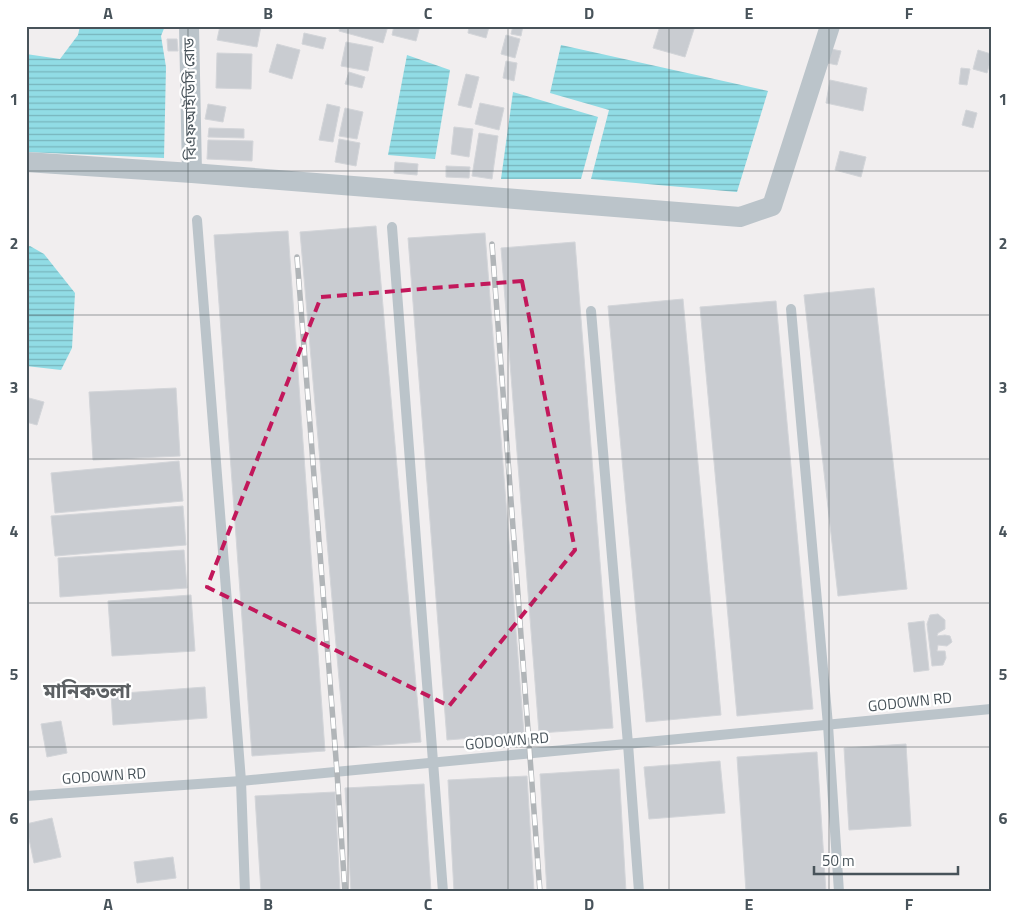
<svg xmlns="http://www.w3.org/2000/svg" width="1017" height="918" font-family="'Titillium Web','Noto Sans Bengali',sans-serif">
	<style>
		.water { fill: url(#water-rules) }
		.building { fill: #c9ccd1; stroke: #d3d5d9 }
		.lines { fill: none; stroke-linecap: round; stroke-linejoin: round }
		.lane { stroke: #bbc4ca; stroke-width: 10 }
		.street { stroke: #bbc4ca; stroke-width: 20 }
		.rail-casing { stroke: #b1b5b8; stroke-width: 5.5 }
		.rail { stroke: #fff; stroke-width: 4; stroke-dasharray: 11; stroke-linecap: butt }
		.marked { fill: none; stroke: #c2185b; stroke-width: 4; stroke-dasharray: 10 6; stroke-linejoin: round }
		.grid { fill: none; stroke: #48535a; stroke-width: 1; stroke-opacity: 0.55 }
		.labels { text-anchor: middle; stroke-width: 4.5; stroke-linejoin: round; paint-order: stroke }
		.street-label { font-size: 15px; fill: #48535a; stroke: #fff }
		.district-label { font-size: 20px; font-weight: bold; fill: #5c6063; stroke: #fff }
		.neatline { fill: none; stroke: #48535a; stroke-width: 2 }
		.grid-label { font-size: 16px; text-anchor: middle; font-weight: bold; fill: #48535a }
	</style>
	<defs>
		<pattern id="water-rules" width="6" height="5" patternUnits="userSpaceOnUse" patternTransform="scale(1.25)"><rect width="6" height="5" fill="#91dce5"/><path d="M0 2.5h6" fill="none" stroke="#78b5bd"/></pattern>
	</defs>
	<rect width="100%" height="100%" fill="#f1eeef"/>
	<!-- water -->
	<g class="water">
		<polygon points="80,26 165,26 161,36 166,67 164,158 26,152 26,54 60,59 78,35"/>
		<polygon points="561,45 768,91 737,192 591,179 609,110 550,93"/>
		<polygon points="407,55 450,70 435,159 388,155"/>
		<polygon points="513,92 598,117 581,179 501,179"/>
		<polygon points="30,246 44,254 75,293 72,348 61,370 26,366 26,247"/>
	</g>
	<!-- building -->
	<g class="building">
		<polygon points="220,26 261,26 257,47 217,40"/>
		<polygon points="340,26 388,26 383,43 339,31"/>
		<polygon points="394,26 420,26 416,41 392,35"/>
		<polygon points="469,26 489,27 486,38 468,33"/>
		<polygon points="513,26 523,26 521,36 511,34"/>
		<polygon points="660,26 695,26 685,57 653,48"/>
		<polygon points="304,33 326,38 323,49 302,44"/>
		<polygon points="506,35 520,39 515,58 501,54"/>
		<polygon points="167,39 177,39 178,51 168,51"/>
		<polygon points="346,42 373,47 368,71 341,66"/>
		<polygon points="277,44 300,50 292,79 269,72"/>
		<polygon points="831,49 841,51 837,65 827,63"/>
		<polygon points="978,50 991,54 991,59 987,73 973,69"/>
		<polygon points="217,53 252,54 251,89 216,88"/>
		<polygon points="506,61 517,63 514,81 503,78"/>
		<polygon points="961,68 970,69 967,85 959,84"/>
		<polygon points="349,72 365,77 362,88 345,84"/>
		<polygon points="466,74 479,77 471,108 458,105"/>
		<polygon points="830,80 867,88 863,111 826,103"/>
		<polygon points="480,103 504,108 499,130 475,124"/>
		<polygon points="208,104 226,107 223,122 205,119"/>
		<polygon points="327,104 340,107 333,142 319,140"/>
		<polygon points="345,108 363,112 357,139 339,136"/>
		<polygon points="966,110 977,113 973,128 962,125"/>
		<polygon points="454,127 473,129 469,157 451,154"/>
		<polygon points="209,128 244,129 244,138 208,137"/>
		<polygon points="479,133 498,136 492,179 472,176"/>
		<polygon points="339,139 360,143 356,166 335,162"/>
		<polygon points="208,140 253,141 252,161 207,159"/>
		<polygon points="840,151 866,157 861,177 835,170"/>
		<polygon points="395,162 418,164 417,175 394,173"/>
		<polygon points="446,166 470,167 469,178 446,177"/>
		<polygon points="376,226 421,742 345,748 300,232"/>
		<polygon points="288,231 325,751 252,756 214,235"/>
		<polygon points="485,233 524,734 447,740 408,238"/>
		<polygon points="575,242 613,728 539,733 501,248"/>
		<polygon points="874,288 907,589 838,596 804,295"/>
		<polygon points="683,299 721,715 646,722 608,306"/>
		<polygon points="776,301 813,709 737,716 700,307"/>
		<polygon points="176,388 180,456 93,460 89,392"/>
		<polygon points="29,398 44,402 37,425 26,422 26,408"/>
		<polygon points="179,461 183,501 55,513 51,473"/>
		<polygon points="183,506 186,545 55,556 51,516"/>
		<polygon points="184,550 187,588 60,597 58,558"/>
		<polygon points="191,595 195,651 112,656 108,601"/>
		<polygon points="938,614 945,620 945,629 938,633 937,636 945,635 950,636 952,642 947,646 938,645 937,651 945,651 946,658 943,665 932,666 927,624 930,615"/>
		<polygon points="924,621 929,670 914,672 908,623"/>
		<polygon points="205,687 207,718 113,725 111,694"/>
		<polygon points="61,721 67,753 47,757 41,724"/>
		<polygon points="906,744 911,826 849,830 844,748"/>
		<polygon points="817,752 826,892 746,892 737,757"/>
		<polygon points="720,761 725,813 649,819 644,767"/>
		<polygon points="619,769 626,892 547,892 540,774"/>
		<polygon points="527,776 534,892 454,892 448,780"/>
		<polygon points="424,784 431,892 351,892 345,788"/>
		<polygon points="335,792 340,892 261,892 255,796"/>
		<polygon points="52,818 61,857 34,863 26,824"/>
		<polygon points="173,857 176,878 137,883 134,862"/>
	</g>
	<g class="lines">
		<!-- lane -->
		<g class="lane">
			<polyline points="197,220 241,781 245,892"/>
			<polyline points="392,227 443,892"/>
			<polyline points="791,309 828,725 839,892"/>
			<polyline points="591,311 628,744 639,892"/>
			<polyline points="26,796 241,781 991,709"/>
		</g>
		<!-- street -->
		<g class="street">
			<polyline points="189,26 192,173"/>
			<polyline points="26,162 192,173 740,217 772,206 830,26"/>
		</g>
		<!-- rail casing -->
		<g class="rail-casing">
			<g id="rail">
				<polyline points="492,244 540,892"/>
				<polyline points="297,257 337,772 345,892"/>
			</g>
		</g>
		<!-- rail -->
		<use href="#rail" class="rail"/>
	</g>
	<!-- marked area -->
	<path class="marked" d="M 522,281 L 575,550 L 449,706 L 207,587 L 321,297 Z"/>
	<!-- grid -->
	<path class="grid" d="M 188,26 L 188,892M 348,26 L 348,892M 508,26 L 508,892M 669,26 L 669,892M 829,26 L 829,892M 26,171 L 991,171M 26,315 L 991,315M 26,459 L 991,459M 26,603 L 991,603M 26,747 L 991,747"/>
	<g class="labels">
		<!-- street labels -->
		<g class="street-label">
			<text transform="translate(190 99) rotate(-91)" y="5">বিএফআইডিসি রোড</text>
			<text transform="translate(910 702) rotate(-6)" y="5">GODOWN RD</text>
			<text transform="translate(507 741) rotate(-5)" y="5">GODOWN RD</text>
			<text transform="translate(104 776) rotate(-4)" y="5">GODOWN RD</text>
		</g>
		<!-- district labels -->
		<g class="district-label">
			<text x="87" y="698">মানিকতলা</text>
		</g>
	</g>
	<!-- border -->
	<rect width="1017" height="918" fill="none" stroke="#ffffff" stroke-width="55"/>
	<!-- scale -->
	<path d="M814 866v8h144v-8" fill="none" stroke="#48535a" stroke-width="2.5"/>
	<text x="822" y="866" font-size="15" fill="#48535a" stroke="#ffffff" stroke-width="4" paint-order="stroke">50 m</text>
	<rect x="28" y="28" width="962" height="862" class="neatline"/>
	<g class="grid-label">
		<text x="108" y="19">A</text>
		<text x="268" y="19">B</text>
		<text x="428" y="19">C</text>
		<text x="589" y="19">D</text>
		<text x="749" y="19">E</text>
		<text x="909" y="19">F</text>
		<text x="14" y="105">1</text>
		<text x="1003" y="105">1</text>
		<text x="14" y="249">2</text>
		<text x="1003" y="249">2</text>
		<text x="14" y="393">3</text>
		<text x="1003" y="393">3</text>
		<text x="14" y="537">4</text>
		<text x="1003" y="537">4</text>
		<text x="14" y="680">5</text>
		<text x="1003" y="680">5</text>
		<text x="14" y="824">6</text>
		<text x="1003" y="824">6</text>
		<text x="108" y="910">A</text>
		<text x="268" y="910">B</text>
		<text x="428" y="910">C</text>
		<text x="589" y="910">D</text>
		<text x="749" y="910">E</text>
		<text x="909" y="910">F</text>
	</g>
</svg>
